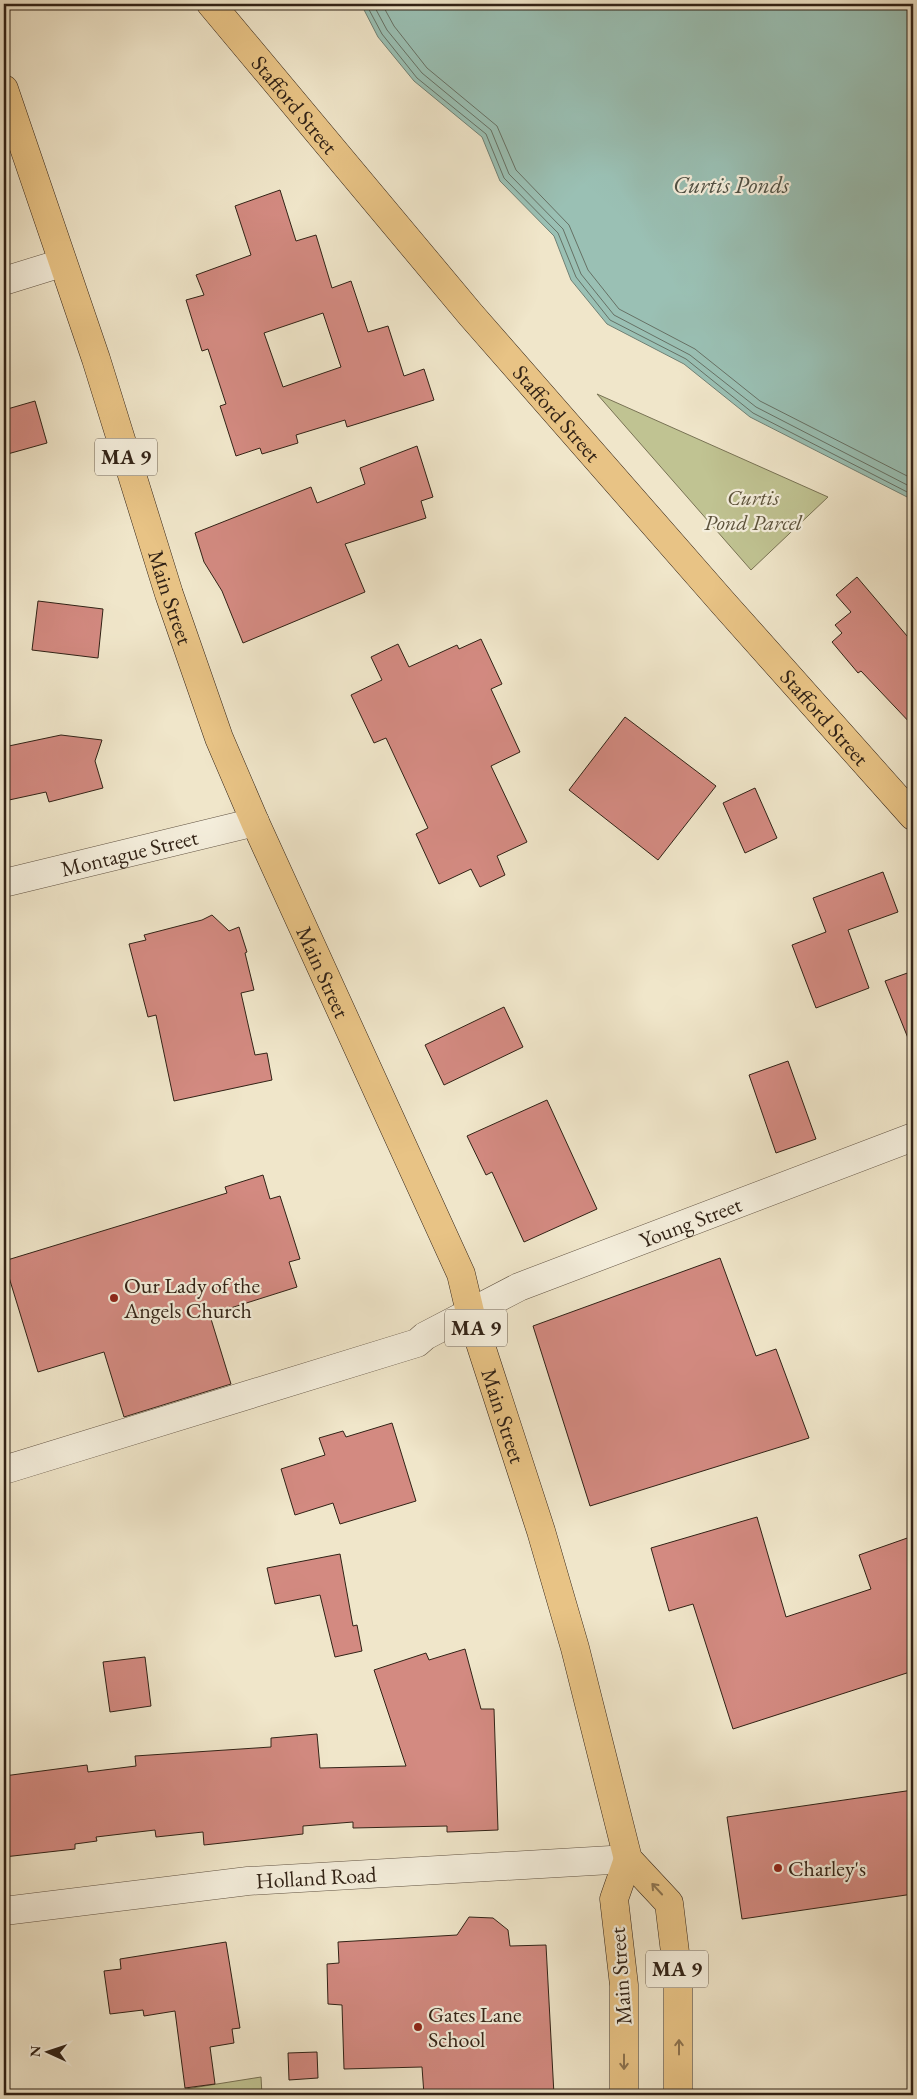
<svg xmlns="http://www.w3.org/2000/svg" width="917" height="2099" font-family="'EB Garamond',serif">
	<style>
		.green { fill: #c0c392; stroke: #787254 }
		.water { fill: #9ac0b4; stroke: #708175 }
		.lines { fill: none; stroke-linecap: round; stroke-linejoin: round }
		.shore { stroke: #667165; stroke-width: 1 }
		.building { fill: #d38a81; stroke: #312216; fill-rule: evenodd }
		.minor-casing { stroke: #615343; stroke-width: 29 }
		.major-casing { stroke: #312216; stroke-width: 29 }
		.highway-casing { stroke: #312216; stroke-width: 29 }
		.minor { stroke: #f5efdd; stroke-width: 28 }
		.major { stroke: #e8c385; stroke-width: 28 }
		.highway { stroke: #e8c385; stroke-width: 28 }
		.oneway { stroke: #8c724e }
		.poi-dot { fill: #8f2418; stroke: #f5efdd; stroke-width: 2 }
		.labels { text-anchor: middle; stroke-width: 4.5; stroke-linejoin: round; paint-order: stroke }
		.shield { fill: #f5efdd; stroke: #6c6052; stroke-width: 1 }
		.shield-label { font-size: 21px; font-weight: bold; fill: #312216 }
		.street-label { font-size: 22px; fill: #312216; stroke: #f5efdd }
		.park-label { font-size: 22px; font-style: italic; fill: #5c523b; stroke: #f5efdd }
		.poi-label { font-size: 22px; fill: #312216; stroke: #f5efdd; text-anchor: start }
		.water-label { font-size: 24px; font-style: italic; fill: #505145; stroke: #f5efdd }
	</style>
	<rect width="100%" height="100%" fill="#f0e6ca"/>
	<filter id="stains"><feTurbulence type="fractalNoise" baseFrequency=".004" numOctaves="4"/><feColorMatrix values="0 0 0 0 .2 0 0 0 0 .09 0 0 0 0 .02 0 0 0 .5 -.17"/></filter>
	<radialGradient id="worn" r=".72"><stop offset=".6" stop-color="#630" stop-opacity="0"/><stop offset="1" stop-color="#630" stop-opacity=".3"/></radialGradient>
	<!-- green -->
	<g class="green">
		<polygon points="597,394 828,497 751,570"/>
		<polygon points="261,2077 262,2095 148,2095"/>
	</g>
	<!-- water -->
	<polygon class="water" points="361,4 913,4 913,500 750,417 684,364 607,324 571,280 554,236 500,181 482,137 414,81 378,37"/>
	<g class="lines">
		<!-- shore -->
		<g class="shore">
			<polyline points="366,4 382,34 417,78 486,134 504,178 558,233 576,277 610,320 686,359 753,413 913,495"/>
			<polyline points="373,4 387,30 422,73 491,130 509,174 563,229 581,274 614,315 690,355 756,407 913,488"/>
			<polyline points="382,4 394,26 427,68 497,126 516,170 569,225 588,270 619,309 695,349 760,401 913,479"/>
		</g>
	</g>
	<!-- building -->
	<g class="building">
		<path d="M 280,190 L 296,241 L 316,235 L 332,288 L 351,281 L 368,332 L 388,326 L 404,376 L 424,369 L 434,400 L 347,427 L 345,420 L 296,435 L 298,443 L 262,454 L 260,448 L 236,456 L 220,406 L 226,404 L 208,349 L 202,351 L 186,300 L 204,295 L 196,275 L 251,255 L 235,206 ZM 323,313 L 341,367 L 283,387 L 264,333 Z"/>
		<polygon points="35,401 47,443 4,455 4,410"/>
		<polygon points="417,446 433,497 421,501 426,518 345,544 365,592 243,643 222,591 204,562 195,533 311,487 317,503 365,484 360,468"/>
		<polygon points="857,577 913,643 913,726 861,671 858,673 832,642 842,633 835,625 851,612 836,595"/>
		<polygon points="38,601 103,609 98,658 32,650"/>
		<polygon points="481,639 502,684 491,689 520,752 491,766 527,842 497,856 505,875 480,887 471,869 439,884 416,834 428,828 386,738 374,743 351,695 382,680 371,657 398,644 409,667 457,645 459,649"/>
		<polygon points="625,717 716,786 658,860 569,790"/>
		<polygon points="61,735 102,740 95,761 103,788 49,802 46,792 9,800 4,779 4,747"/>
		<polygon points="755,788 777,838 745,853 723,803"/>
		<polygon points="883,872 898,912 848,930 869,988 816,1008 792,945 826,932 813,898"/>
		<polygon points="212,915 229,931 239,927 247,952 245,953 254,990 241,993 255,1055 267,1053 272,1080 174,1101 156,1015 148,1017 129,944 146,940 144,935 202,920"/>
		<polygon points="913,971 913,1048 912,1048 885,981"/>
		<polygon points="504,1007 523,1047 444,1085 425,1045"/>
		<polygon points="788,1061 816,1139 776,1153 749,1075"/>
		<polygon points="547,1100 597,1209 524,1242 492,1172 486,1175 467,1136"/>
		<polygon points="263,1175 270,1199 280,1196 288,1221 300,1259 289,1262 297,1287 218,1312 219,1316 211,1319 231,1384 124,1417 104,1352 38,1372 4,1261 227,1193 225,1187"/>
		<polygon points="720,1258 756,1356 776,1349 809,1438 590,1506 533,1326"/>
		<polygon points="392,1423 416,1501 340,1524 333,1503 295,1515 281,1469 325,1455 319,1438 343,1431 346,1437"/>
		<polygon points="757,1517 786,1617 871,1589 859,1555 913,1536 913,1671 733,1729 693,1604 669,1611 651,1548"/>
		<polygon points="340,1554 353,1626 357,1625 362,1651 335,1657 320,1595 275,1604 267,1568"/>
		<polygon points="465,1649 481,1709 494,1709 498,1830 447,1832 447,1826 353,1828 353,1822 303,1826 303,1834 204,1845 203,1832 156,1837 155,1830 96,1837 97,1841 75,1844 75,1849 4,1857 4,1776 87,1765 88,1772 136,1766 135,1756 271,1747 271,1738 317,1734 320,1768 406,1766 374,1670 426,1653 429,1660"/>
		<polygon points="145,1657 151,1706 110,1712 103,1662"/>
		<polygon points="913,1790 913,1894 742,1919 727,1817"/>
		<polygon points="469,1917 493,1918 508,1930 510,1946 546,1945 554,2095 424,2095 422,2067 344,2069 342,2005 328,2004 327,1964 339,1963 338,1942 457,1935"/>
		<polygon points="226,1942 240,2028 232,2029 234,2043 210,2047 215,2084 185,2088 175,2011 144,2016 143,2010 110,2014 104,1971 121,1969 120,1959"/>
		<polygon points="317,2052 318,2078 289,2080 288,2053"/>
	</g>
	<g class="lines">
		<!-- minor casing -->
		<g class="minor-casing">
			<g id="minor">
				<polyline points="4,281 62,263"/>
				<path id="s1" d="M 4,883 L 255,822"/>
				<path id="s2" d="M 4,1470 L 417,1343 L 425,1336 L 519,1287 L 913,1137"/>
				<path id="s3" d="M 4,1911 L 248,1881 L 628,1859"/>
			</g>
		</g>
		<!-- major casing -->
		<g class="major-casing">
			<g id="major">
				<path id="s4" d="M 211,4 L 471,315 L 724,604 L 913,816"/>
			</g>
		</g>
		<!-- highway casing -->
		<g class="highway-casing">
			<g id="highway">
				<path id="s5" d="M 4,89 L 96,359 L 169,594 L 219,738 L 255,822 L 461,1274 L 470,1312 L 541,1531 L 575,1648 L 628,1859 L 669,1903 L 678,1977 L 678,2095"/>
				<polyline points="624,2095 624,1985 614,1899 628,1859"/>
			</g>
		</g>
		<!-- minor -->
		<use href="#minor" class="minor"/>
		<!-- major -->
		<use href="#major" class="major"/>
		<!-- highway -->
		<use href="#highway" class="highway"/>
	</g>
	<!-- one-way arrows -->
	<defs><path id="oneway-shaft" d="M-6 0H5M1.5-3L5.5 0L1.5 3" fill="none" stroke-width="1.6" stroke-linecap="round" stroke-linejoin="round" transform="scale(1.25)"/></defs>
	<g class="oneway">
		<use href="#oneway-shaft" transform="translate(657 1889) rotate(-133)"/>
		<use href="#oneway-shaft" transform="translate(679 2047) rotate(-90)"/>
		<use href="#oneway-shaft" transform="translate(624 2062) rotate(90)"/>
	</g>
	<!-- markers -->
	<g class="poi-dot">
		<circle cx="114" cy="1298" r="5"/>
		<circle cx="778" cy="1868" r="5"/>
		<circle cx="418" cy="2027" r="5"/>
	</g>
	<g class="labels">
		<!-- shield labels -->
		<g class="shield">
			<rect x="95" y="438.5" width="62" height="37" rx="4"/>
			<rect x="445" y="1309.5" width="62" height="37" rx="4"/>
			<rect x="646" y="1950.5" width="62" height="37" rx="4"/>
		</g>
		<g class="shield-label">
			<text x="126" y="464">MA 9</text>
			<text x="476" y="1335">MA 9</text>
			<text x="677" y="1976">MA 9</text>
		</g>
		<!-- street labels -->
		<g class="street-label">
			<text dy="8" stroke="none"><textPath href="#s4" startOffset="131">Stafford Street</textPath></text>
			<text dy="8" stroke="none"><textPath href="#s4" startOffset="536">Stafford Street</textPath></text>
			<text dy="8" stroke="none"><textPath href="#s5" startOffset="535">Main Street</textPath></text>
			<text dy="8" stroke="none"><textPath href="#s4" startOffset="941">Stafford Street</textPath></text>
			<text dy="8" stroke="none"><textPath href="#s1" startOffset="129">Montague Street</textPath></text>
			<text dy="8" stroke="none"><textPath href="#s5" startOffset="940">Main Street</textPath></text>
			<text dy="8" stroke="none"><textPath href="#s2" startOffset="732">Young Street</textPath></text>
			<text dy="8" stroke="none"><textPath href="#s5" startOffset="1420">Main Street</textPath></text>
			<text dy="8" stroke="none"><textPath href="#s3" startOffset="314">Holland Road</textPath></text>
			<text transform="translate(620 1976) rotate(-94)" y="8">Main Street</text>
		</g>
		<!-- park labels -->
		<g class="park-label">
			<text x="753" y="505">Curtis<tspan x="753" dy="25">Pond Parcel</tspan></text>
		</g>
		<!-- poi labels -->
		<g class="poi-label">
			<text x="124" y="1293">Our Lady of the<tspan x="124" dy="25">Angels Church</tspan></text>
			<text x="788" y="1876">Charley's</text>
			<text x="428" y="2022">Gates Lane<tspan x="428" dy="25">School</tspan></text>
		</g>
		<!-- water labels -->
		<g class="water-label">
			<text x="731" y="193">Curtis Ponds</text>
		</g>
	</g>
	<!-- margin -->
	<rect width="917" height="2099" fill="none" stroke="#f0e6ca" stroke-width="20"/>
	<rect x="5" y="5" width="907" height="2089" fill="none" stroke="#312216" stroke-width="2.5"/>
	<rect x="10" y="10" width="897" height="2079" fill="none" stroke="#312216"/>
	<!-- north arrow -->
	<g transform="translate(48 2052) rotate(273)" stroke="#f5efdd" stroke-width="4" paint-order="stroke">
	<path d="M0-4L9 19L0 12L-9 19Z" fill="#312216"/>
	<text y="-8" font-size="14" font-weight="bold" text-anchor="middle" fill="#312216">N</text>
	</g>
	<rect width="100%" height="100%" filter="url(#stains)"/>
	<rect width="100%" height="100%" fill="url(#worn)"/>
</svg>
